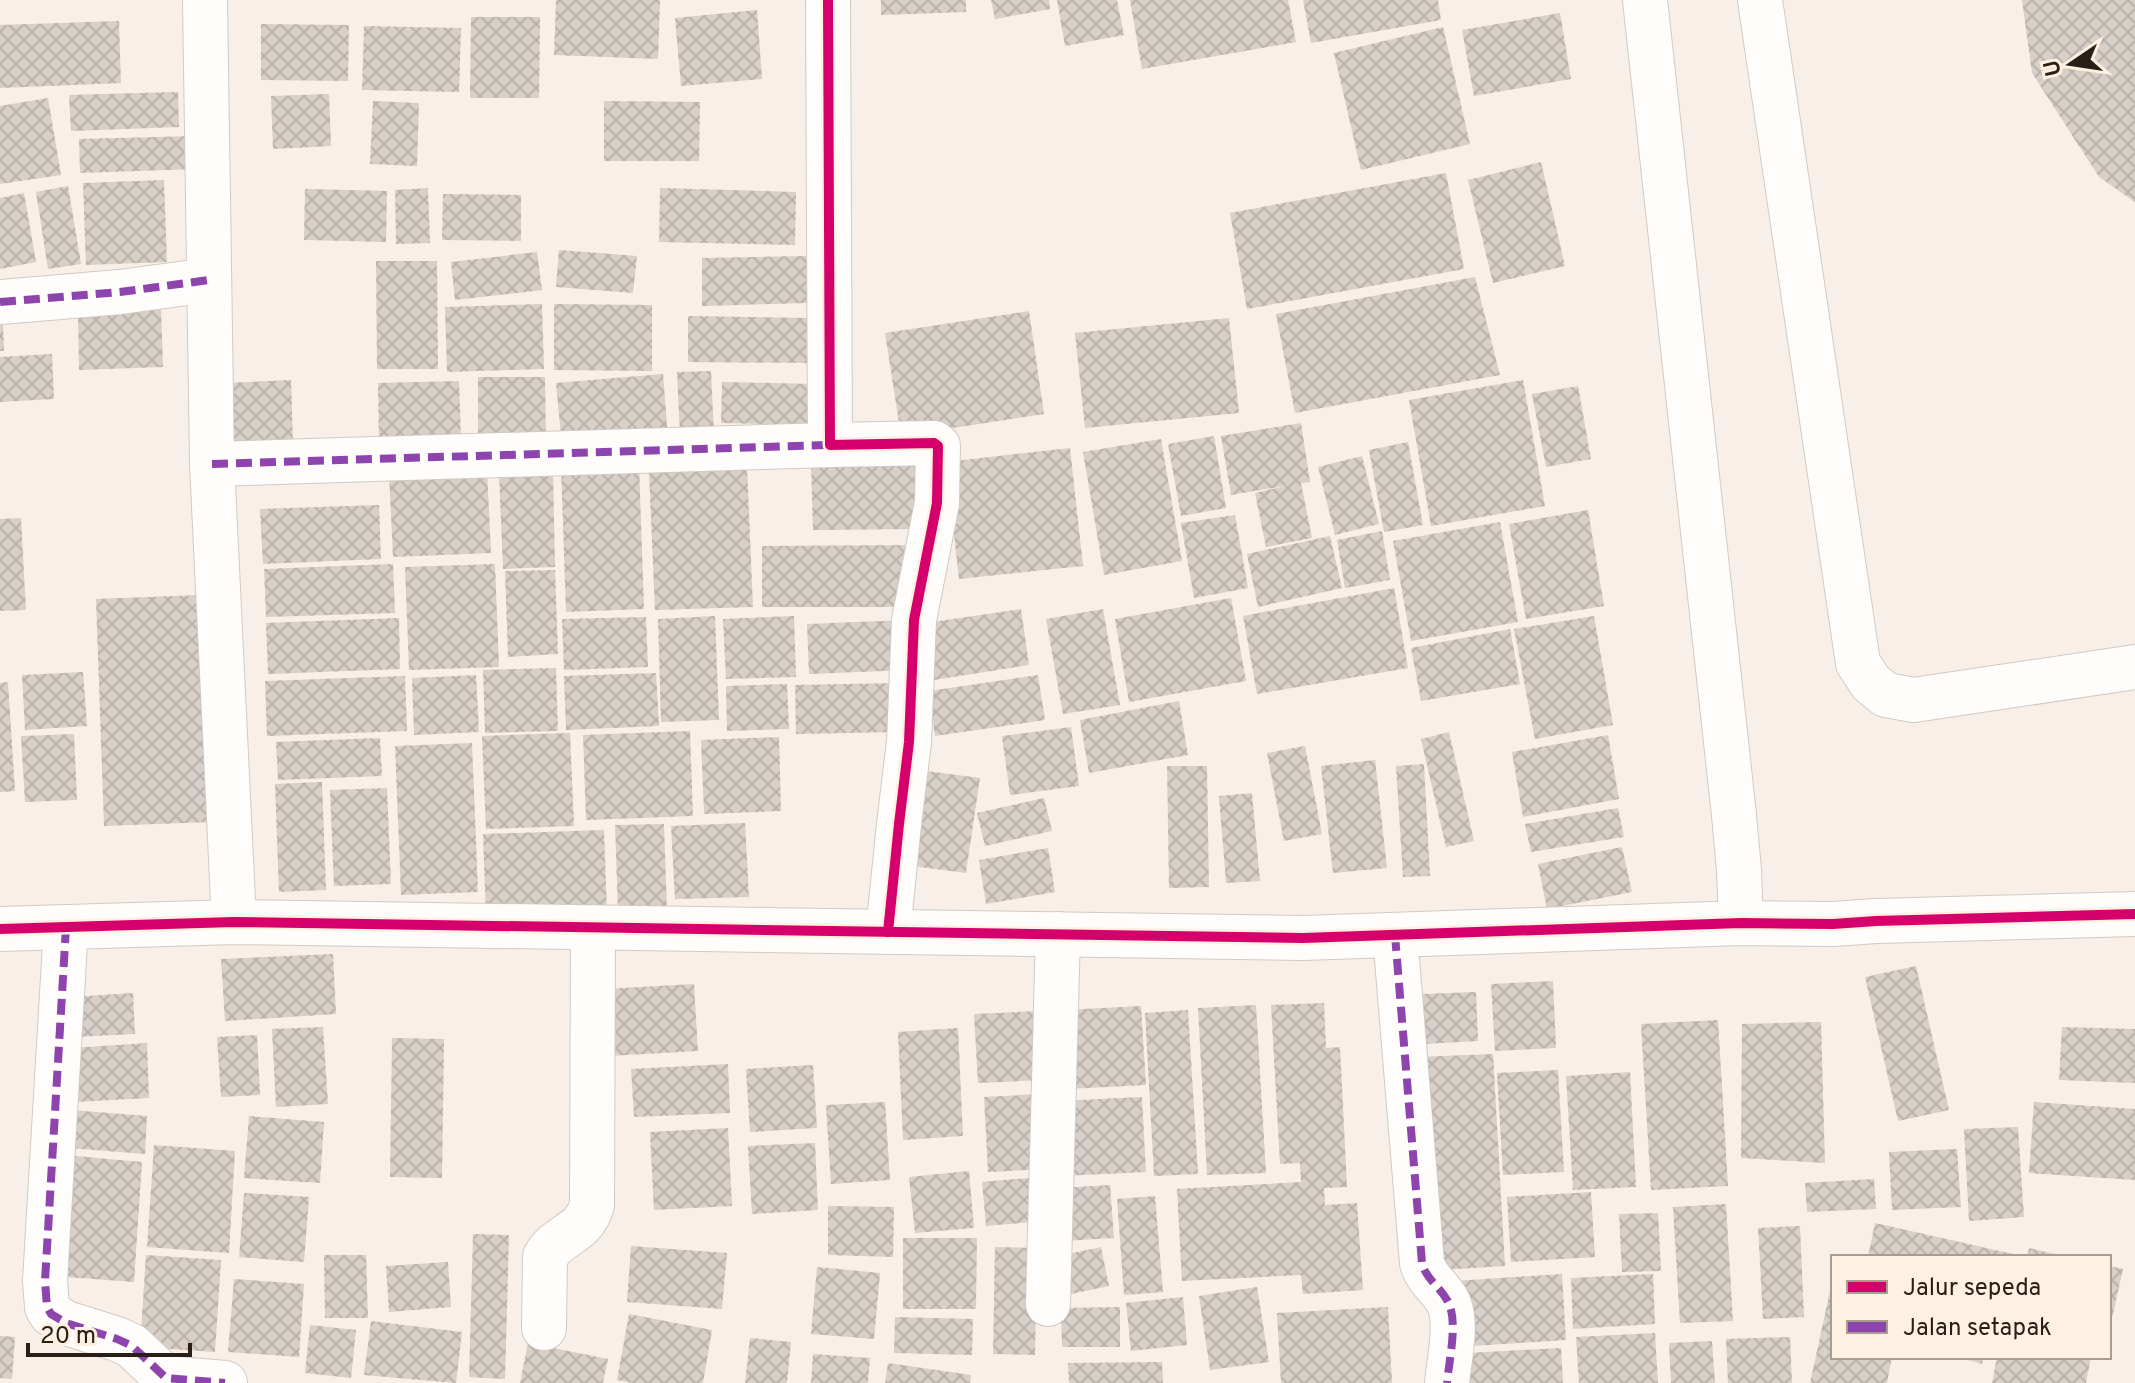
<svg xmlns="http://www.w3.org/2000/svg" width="2135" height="1383" font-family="Overpass,sans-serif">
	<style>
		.building { fill: url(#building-cross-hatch) }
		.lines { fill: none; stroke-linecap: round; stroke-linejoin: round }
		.minor-casing { stroke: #d2cac2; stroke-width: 46 }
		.minor { stroke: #fefdfc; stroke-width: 44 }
		.quiet { stroke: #8e44ad; stroke-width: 8; stroke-dasharray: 16 8; stroke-linecap: butt }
		.cycleway-casing { stroke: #fef1e2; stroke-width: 15 }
		.cycleway { stroke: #d6006c; stroke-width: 10 }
	</style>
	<defs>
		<pattern id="building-cross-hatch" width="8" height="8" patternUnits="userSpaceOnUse" patternTransform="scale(2)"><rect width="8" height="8" fill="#d8d0c8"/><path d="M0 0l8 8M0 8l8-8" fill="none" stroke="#b9b2ab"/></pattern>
	</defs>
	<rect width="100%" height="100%" fill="#f8f0e8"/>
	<!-- building -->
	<g class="building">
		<polygon points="556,0 660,0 658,59 554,55"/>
		<polygon points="881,0 966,0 966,12 881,15"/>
		<polygon points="991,0 1049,0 1050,9 995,19"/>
		<polygon points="1057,0 1117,0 1124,35 1065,46"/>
		<polygon points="1130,0 1288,0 1296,42 1142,69"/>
		<polygon points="1303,0 1438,0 1441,20 1311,43"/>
		<polygon points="2022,0 2135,0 2135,202 2099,177 2032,73"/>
		<polygon points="757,10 762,79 681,86 675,18"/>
		<polygon points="1560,13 1571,79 1474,96 1462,30"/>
		<polygon points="471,17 540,17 539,98 470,98"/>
		<polygon points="119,21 121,83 0,88 0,25"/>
		<polygon points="261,24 349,25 348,81 261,80"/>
		<polygon points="364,26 461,28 459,92 362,90"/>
		<polygon points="1443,27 1470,144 1361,170 1334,53"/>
		<polygon points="178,92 179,127 71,131 69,95"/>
		<polygon points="329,94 331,146 273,149 271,96"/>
		<polygon points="48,98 61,175 0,184 0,106"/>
		<polygon points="373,101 419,103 417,166 370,164"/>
		<polygon points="604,101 700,102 699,161 604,161"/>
		<polygon points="194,136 195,169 80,173 79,139"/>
		<polygon points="1541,162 1565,266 1493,283 1468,180"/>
		<polygon points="1446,173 1464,269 1247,309 1230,213"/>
		<polygon points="164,180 167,262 86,265 83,183"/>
		<polygon points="68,186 81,264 48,269 36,192"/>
		<polygon points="428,188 430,243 396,244 395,190"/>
		<polygon points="660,188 796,192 795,245 659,242"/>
		<polygon points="305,189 387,191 386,242 304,240"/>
		<polygon points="24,193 36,262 0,269 0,198"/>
		<polygon points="443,194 521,195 521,241 442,240"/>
		<polygon points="559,250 637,256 633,293 556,287"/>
		<polygon points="537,252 542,290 455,300 451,262"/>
		<polygon points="807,256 809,303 702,306 702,258"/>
		<polygon points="376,261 437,261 438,369 377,369"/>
		<polygon points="1475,277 1500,375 1295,413 1276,314"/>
		<polygon points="542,304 544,369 447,372 445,307"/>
		<polygon points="554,304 652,305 652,371 554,370"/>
		<polygon points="161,310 163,367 79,370 78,312"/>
		<polygon points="1029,311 1044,414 901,436 885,333"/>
		<polygon points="688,316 809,318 809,363 688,362"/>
		<polygon points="1229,318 1239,413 1085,428 1075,333"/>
		<polygon points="0,324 3,324 4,351 0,351"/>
		<polygon points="52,354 54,399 0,402 0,357"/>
		<polygon points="711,371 714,435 680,435 677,372"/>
		<polygon points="663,374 668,438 562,447 556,383"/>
		<polygon points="478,377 545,377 546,440 478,441"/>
		<polygon points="291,380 293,444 229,444 227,383"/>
		<polygon points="1523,380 1545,506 1431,526 1409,400"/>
		<polygon points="459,381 461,439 379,441 378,383"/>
		<polygon points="722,382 814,384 814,425 721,423"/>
		<polygon points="1578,386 1591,459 1546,467 1532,394"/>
		<polygon points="1301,423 1310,482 1301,483 1312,538 1266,547 1255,493 1290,485 1231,495 1221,436"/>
		<polygon points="1214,436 1226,508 1181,516 1168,444"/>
		<polygon points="1161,439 1182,561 1104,575 1083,452"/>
		<polygon points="1408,442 1423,525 1384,532 1369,450"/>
		<polygon points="1070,448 1083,566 959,579 946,462"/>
		<polygon points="1362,456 1379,524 1335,535 1318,467"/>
		<polygon points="917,461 919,529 813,530 811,463"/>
		<polygon points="639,463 644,609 566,612 561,466"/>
		<polygon points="747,467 753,607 655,610 649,471"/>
		<polygon points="487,470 491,553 393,557 389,474"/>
		<polygon points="553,470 555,567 503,569 499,472"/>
		<polygon points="379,505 381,559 263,564 260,509"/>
		<polygon points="1588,510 1604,606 1526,619 1509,524"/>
		<polygon points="1235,515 1248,588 1194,598 1181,523"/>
		<polygon points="21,518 26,610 0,611 0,519"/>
		<polygon points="1500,522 1518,622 1411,641 1393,541"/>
		<polygon points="1382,531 1390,580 1345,588 1337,540"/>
		<polygon points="1330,536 1342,588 1258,607 1247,554"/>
		<polygon points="915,545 916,607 762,607 762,546"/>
		<polygon points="393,564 395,613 266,617 264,569"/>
		<polygon points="495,564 499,667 409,670 405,567"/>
		<polygon points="555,570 558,654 508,657 505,571"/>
		<polygon points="1394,588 1408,668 1257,694 1243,616"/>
		<polygon points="201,595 210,822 104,826 96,599"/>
		<polygon points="1231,598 1246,681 1129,702 1115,619"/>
		<polygon points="1021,609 1029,665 934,680 926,623"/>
		<polygon points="1103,609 1120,705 1063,714 1046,619"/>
		<polygon points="715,616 719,720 661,722 658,619"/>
		<polygon points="794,616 796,677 726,679 723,619"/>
		<polygon points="1594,616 1613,725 1535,739 1514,629"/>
		<polygon points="646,617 648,667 564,670 562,619"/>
		<polygon points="399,618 400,669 268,674 266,623"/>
		<polygon points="907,620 909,670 809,674 807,624"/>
		<polygon points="1510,629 1520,684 1421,701 1411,648"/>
		<polygon points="556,668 558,731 485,733 483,670"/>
		<polygon points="83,672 87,726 25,730 22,675"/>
		<polygon points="656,673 659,726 566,730 564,676"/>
		<polygon points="476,675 479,732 414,735 412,678"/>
		<polygon points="1038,675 1045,720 935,736 929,691"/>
		<polygon points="405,676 407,731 267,736 265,681"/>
		<polygon points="8,682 15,791 0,792 0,683"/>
		<polygon points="897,683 898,732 796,734 795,685"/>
		<polygon points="787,684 789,729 727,731 726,686"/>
		<polygon points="1179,701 1188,755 1089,773 1080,720"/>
		<polygon points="1071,727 1079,786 1010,795 1002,736"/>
		<polygon points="690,731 693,816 586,820 583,735"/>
		<polygon points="1449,732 1474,841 1446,847 1421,739"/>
		<polygon points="570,733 574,826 486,829 482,736"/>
		<polygon points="74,734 77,800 25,802 21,736"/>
		<polygon points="1608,735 1619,799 1523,817 1512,752"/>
		<polygon points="779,737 781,811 704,814 701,740"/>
		<polygon points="380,738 382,776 278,780 276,742"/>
		<polygon points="472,743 478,892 401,895 395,746"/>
		<polygon points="1305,746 1322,834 1284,841 1267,753"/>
		<polygon points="1375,760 1387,868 1333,873 1321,766"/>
		<polygon points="1424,764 1430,876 1403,877 1396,766"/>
		<polygon points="1167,766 1207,766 1209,887 1169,888"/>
		<polygon points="911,769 980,778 966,873 897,864"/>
		<polygon points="322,782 326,890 279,892 275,784"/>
		<polygon points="387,788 391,884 334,886 330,790"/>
		<polygon points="1252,793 1260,881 1226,883 1219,796"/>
		<polygon points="1044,798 1052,831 985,846 977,813"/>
		<polygon points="1618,808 1624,837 1531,852 1525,824"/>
		<polygon points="745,823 749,897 675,899 671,826"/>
		<polygon points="664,824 667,911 618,913 615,825"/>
		<polygon points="604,830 607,913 486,917 483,834"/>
		<polygon points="1622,847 1632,892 1547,909 1538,864"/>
		<polygon points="1048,848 1055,892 986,904 979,860"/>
		<polygon points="333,954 336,1014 225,1021 221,959"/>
		<polygon points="1916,966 1949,1110 1898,1121 1865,977"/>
		<polygon points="1553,981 1556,1048 1495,1051 1491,984"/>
		<polygon points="694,984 698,1051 609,1056 605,989"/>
		<polygon points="1476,992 1478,1041 1425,1044 1423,994"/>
		<polygon points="133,993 135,1034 73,1037 71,997"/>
		<polygon points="1324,1003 1326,1048 1340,1047 1347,1187 1324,1188 1325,1205 1357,1203 1363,1290 1303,1294 1301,1275 1182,1281 1177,1189 1301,1182 1300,1163 1280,1164 1271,1005"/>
		<polygon points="1256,1005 1266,1173 1207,1175 1198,1008"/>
		<polygon points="1141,1006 1146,1085 1068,1089 1064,1010"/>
		<polygon points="1188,1010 1198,1174 1154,1176 1145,1013"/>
		<polygon points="1038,1011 1042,1080 978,1083 974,1014"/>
		<polygon points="1718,1020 1728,1186 1651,1190 1641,1024"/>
		<polygon points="1821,1022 1825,1163 1741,1158 1742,1024"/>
		<polygon points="323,1027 328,1104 276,1107 272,1029"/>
		<polygon points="2062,1027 2135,1029 2135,1083 2059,1080"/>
		<polygon points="958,1028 963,1136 903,1140 898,1032"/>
		<polygon points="257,1035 260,1095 221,1097 217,1037"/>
		<polygon points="392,1038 444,1039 442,1178 390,1177"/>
		<polygon points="147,1043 149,1098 75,1102 72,1048"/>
		<polygon points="1493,1054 1505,1266 1426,1271 1415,1057"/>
		<polygon points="728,1064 730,1113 634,1117 631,1069"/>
		<polygon points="813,1065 817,1128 750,1132 746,1069"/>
		<polygon points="1558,1070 1564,1172 1503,1175 1497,1073"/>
		<polygon points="1630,1072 1636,1187 1573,1190 1566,1076"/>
		<polygon points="1039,1094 1044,1169 988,1172 984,1097"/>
		<polygon points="1142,1097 1146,1172 1062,1176 1058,1101"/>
		<polygon points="885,1102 890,1180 831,1184 826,1105"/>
		<polygon points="2034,1102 2135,1109 2135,1180 2029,1173"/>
		<polygon points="71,1110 147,1116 145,1154 69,1148"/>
		<polygon points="249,1116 324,1122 320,1183 244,1178"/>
		<polygon points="2018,1127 2024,1217 1969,1221 1964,1129"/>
		<polygon points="728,1128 732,1206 654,1210 650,1132"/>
		<polygon points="815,1143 818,1210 752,1214 748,1146"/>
		<polygon points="154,1145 235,1151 229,1253 147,1247"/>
		<polygon points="1957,1149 1961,1207 1892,1210 1889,1152"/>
		<polygon points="75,1156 142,1162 134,1282 66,1277"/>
		<polygon points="969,1171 974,1228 915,1233 909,1177"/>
		<polygon points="1039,1177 1043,1221 986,1226 982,1182"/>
		<polygon points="1874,1179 1876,1209 1807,1212 1805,1183"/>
		<polygon points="1110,1185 1114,1238 1064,1241 1060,1188"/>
		<polygon points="1591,1192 1595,1257 1511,1262 1507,1197"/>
		<polygon points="244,1193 309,1197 304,1262 239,1257"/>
		<polygon points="1155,1196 1163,1292 1124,1295 1117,1199"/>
		<polygon points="1726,1204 1733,1321 1680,1323 1673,1207"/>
		<polygon points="828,1206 894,1207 893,1257 828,1255"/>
		<polygon points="1658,1213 1661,1271 1622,1272 1619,1214"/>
		<polygon points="1875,1223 2013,1254 2012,1257 1868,1257"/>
		<polygon points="1800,1226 1804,1317 1763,1319 1758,1228"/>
		<polygon points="473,1234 509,1235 505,1379 469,1377"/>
		<polygon points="903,1238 977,1238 976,1309 903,1309"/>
		<polygon points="631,1246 727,1253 722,1309 627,1302"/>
		<polygon points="995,1247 1037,1248 1035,1355 993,1354"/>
		<polygon points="1101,1247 1109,1286 1071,1294 1063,1255"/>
		<polygon points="2029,1248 2063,1256 2063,1257 2027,1257"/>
		<polygon points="146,1255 221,1260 215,1352 140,1347"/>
		<polygon points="324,1255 366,1255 368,1318 325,1318"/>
		<polygon points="448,1262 451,1307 389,1312 386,1266"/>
		<polygon points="2109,1266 2123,1269 2110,1327 2109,1326"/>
		<polygon points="817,1267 880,1273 874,1339 811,1334"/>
		<polygon points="1562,1274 1566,1340 1459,1347 1455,1281"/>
		<polygon points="1653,1274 1655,1324 1573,1329 1571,1278"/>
		<polygon points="234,1279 304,1284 299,1357 228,1352"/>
		<polygon points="1832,1282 1833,1357 1892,1357 1887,1383 1810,1383"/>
		<polygon points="1257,1287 1269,1362 1210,1370 1199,1296"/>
		<polygon points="1183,1297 1187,1345 1131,1351 1126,1303"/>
		<polygon points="1120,1307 1120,1347 1062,1347 1061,1308"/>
		<polygon points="1388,1307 1392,1383 1281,1383 1277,1313"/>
		<polygon points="629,1314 712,1330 703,1383 632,1383 617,1380"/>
		<polygon points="895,1317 973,1319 972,1355 894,1353"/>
		<polygon points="371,1321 462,1332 456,1383 364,1375"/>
		<polygon points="310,1325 356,1330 351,1378 305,1373"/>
		<polygon points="1655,1333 1658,1383 1579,1383 1576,1337"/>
		<polygon points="0,1336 15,1337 12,1379 0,1378"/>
		<polygon points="1790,1337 1792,1383 1728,1383 1726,1339"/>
		<polygon points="750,1338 791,1342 787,1383 745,1383"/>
		<polygon points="1712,1341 1715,1383 1671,1383 1669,1343"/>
		<polygon points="528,1343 608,1359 603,1383 520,1383"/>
		<polygon points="1561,1348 1563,1383 1468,1383 1467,1353"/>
		<polygon points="813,1354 870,1358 868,1383 811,1383"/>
		<polygon points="1958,1357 1983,1357 1982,1364"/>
		<polygon points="1997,1357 2091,1357 2086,1383 1992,1383"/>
		<polygon points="1162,1362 1163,1383 1069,1383 1068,1363"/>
		<polygon points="888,1363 971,1375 970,1383 885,1383"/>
	</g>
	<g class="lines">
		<!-- minor casing -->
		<g class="minor-casing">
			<g id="minor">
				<polyline points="205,0 212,464 234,922"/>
				<polyline points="828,0 830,445 934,443 938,446 937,503 914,620 909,742 899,824 888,932"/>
				<polyline points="1645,0 1734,815 1739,870 1741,923"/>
				<polyline points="1760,0 1858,663 1871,683 1886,695 1914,700 2135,667"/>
				<polyline points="0,302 120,292 209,280"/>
				<polyline points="212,464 830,445"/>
				<polyline points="66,927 45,1281 47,1307 51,1314 66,1323 117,1339 132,1346 166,1378 225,1383"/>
				<polyline points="0,929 234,922 1303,938 1741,923 1833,924 1876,921 2135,914"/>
				<path d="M 1395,935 L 1422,1263 C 1426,1279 1439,1286 1447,1300 C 1459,1319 1449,1360 1447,1383"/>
				<polyline points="1048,1304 1058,934"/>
				<path d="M 544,1328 L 545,1257 C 557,1234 584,1235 592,1205 L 593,928"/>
			</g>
		</g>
		<!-- minor -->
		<use href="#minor" class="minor"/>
		<!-- quiet -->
		<g class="quiet">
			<polyline points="0,302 120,292 209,280"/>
			<polyline points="212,464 830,445"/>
			<polyline points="66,927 45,1281 47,1307 51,1314 66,1323 117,1339 132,1346 166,1378 225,1383"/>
			<path d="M 1395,935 L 1422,1263 C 1426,1279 1439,1286 1447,1300 C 1459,1319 1449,1360 1447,1383"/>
		</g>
		<!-- cycleway casing -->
		<g class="cycleway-casing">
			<g id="cycleway">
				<polyline points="828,0 830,445 934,443 938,446 937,503 914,620 909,742 899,824 888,932"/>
				<polyline points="0,929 234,922 1303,938 1741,923 1833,924 1876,921 2135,914"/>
			</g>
		</g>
		<!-- cycleway -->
		<use href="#cycleway" class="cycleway"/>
	</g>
	<!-- legend -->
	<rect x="1831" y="1255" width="280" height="104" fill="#fef1e2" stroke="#a89d91" stroke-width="2"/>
	<rect x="1847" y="1281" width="40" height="12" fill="#d6006c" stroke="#a89d91" stroke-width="2"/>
	<text x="1903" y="1295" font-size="24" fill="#282017">Jalur sepeda</text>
	<rect x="1847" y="1321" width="40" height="12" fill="#8e44ad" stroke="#a89d91" stroke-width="2"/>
	<text x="1903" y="1335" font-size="24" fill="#282017">Jalan setapak</text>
	<!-- north arrow -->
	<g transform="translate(2071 64) rotate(257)" stroke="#fef1e2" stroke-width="6" paint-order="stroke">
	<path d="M0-6L14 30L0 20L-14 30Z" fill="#282017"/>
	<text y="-12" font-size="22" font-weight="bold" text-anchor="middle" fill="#282017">U</text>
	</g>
	<!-- scale -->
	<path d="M28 1343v12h162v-12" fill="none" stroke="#282017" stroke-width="4"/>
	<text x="40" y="1343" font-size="24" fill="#282017" stroke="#fef1e2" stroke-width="6" paint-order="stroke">20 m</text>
</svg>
